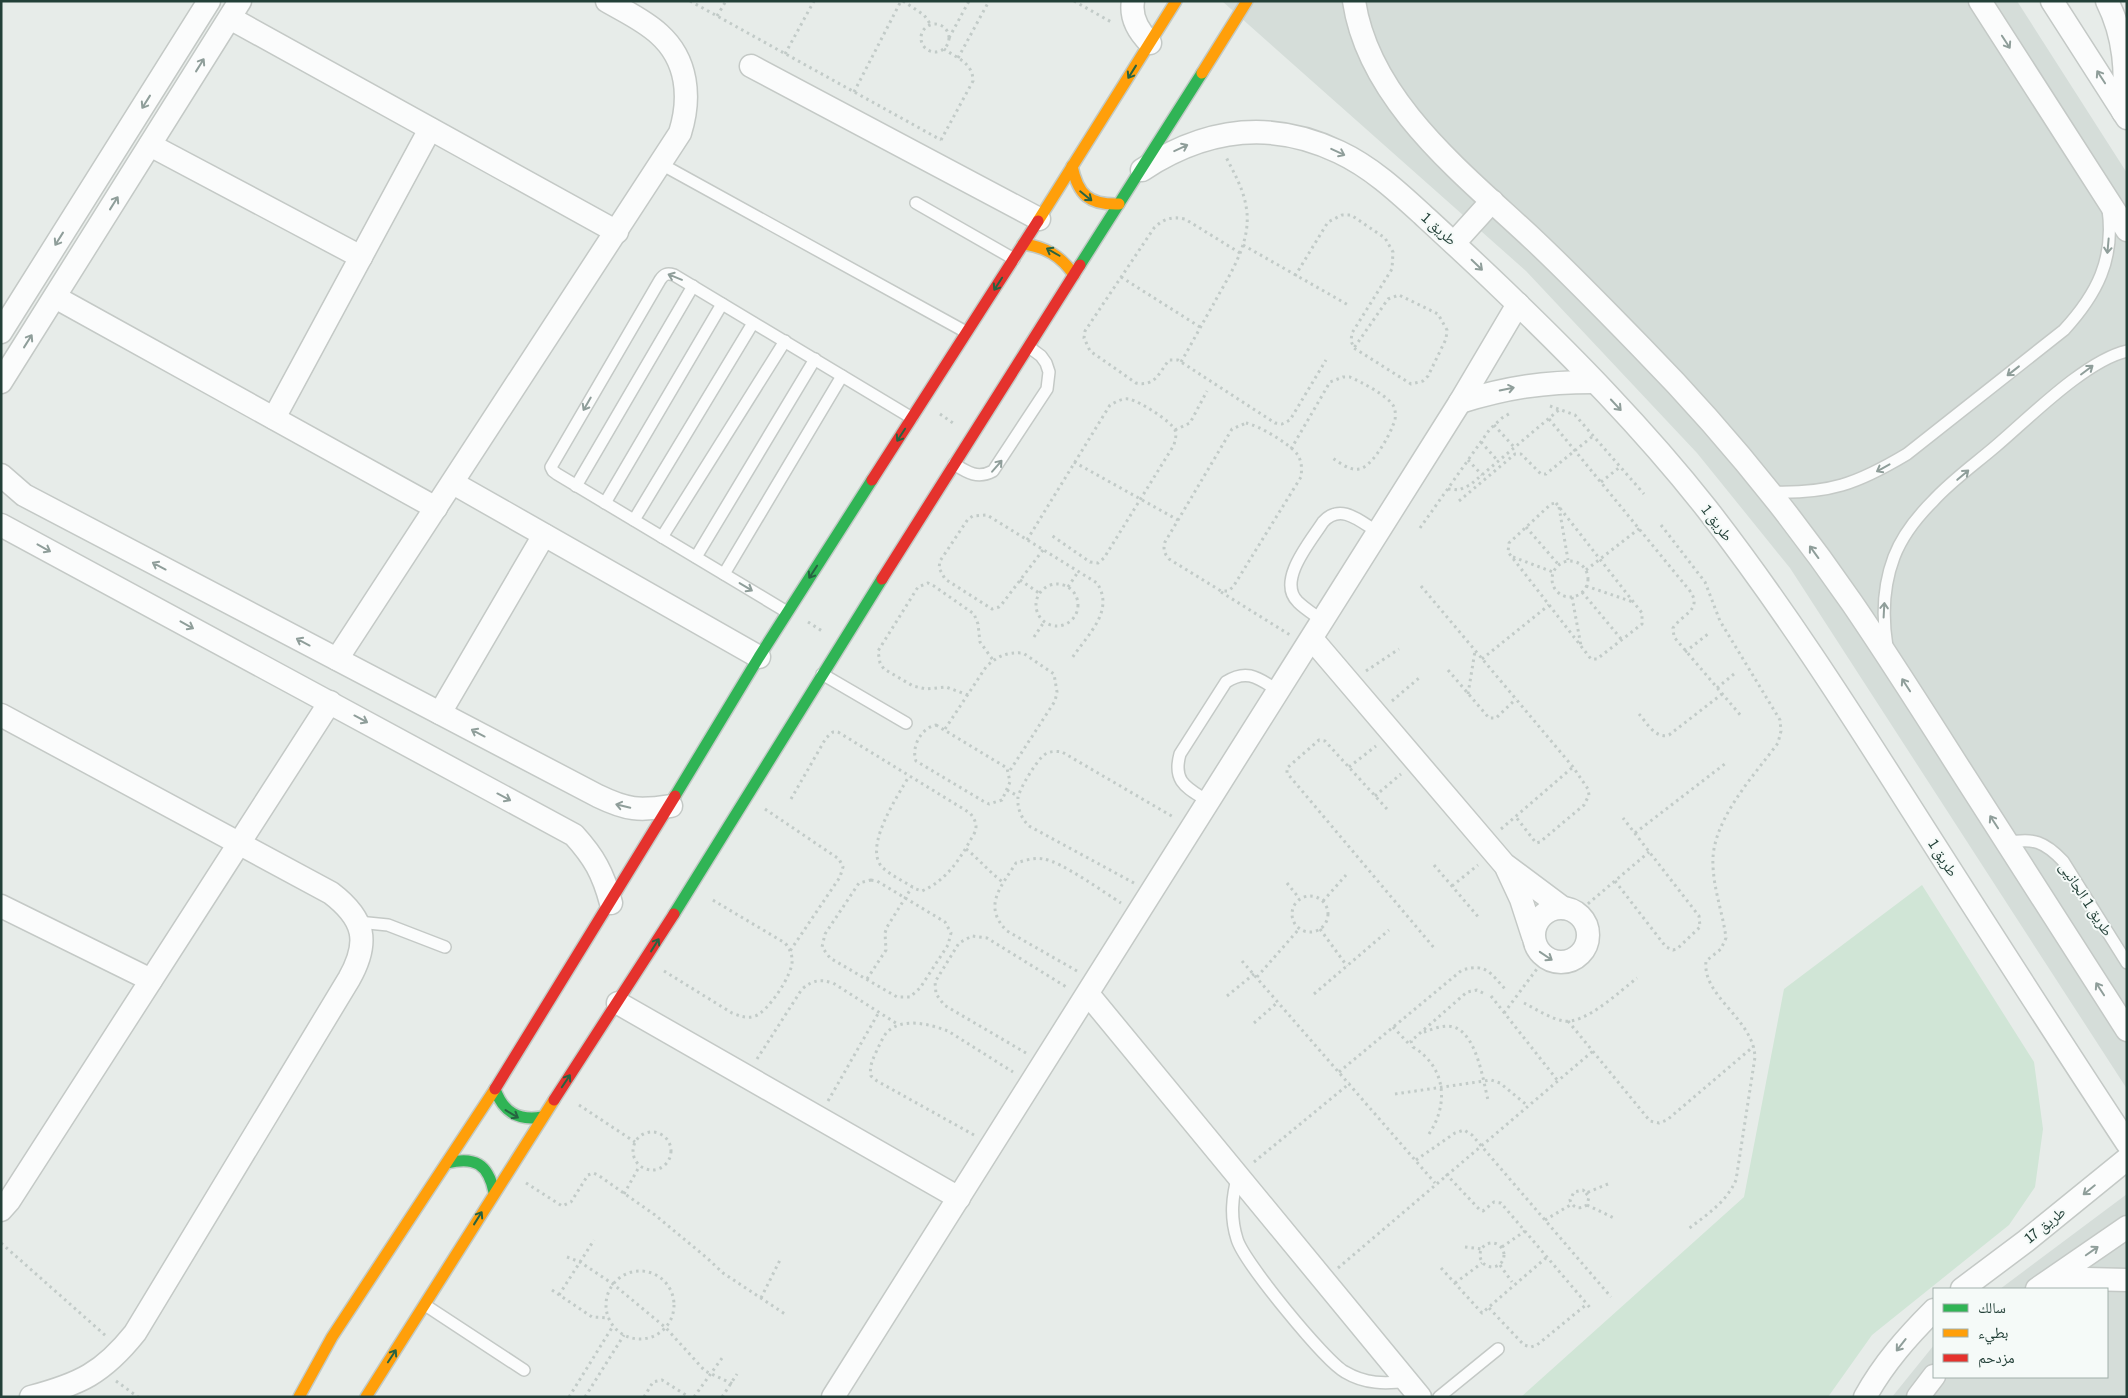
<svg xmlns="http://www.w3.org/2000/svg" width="2128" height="1398" font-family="'Archivo Narrow','Noto Naskh Arabic',sans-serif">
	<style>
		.built { fill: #d5ddd9 }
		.green { fill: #d0e5d6 }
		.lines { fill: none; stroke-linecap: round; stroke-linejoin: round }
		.lane-casing { stroke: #c4c9c6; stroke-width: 14 }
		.street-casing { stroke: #c4c9c6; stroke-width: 25 }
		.fast-casing { stroke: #c2cac6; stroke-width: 14 }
		.slow-casing { stroke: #c2cac6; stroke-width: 14 }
		.jam-casing { stroke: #c2cac6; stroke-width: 14 }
		.path { stroke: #c2cbc8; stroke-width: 3; stroke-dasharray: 2.5 4; stroke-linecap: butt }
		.lane { stroke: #fbfcfc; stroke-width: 11 }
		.street { stroke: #fbfcfc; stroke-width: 22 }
		.fast { stroke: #30b455; stroke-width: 11 }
		.slow { stroke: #ff9f0a; stroke-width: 11 }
		.jam { stroke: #e5322d; stroke-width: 11 }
		.oneway { stroke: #8f9e9a }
		.oneway2 { stroke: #276341 }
		.labels { text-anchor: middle; stroke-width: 4; stroke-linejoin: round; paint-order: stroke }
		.street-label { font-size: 15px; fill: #234038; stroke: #f5faf8 }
	</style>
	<rect width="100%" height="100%" fill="#e7ece9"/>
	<!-- built -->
	<g class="built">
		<polygon points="1222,1 2017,1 2127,173 2127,1089 1790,568 1697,453 1526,271"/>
		<polygon points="2127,1194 2127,1397 1892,1397 1934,1345 1934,1377 2107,1377 2107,1289 2000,1289"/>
	</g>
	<!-- green -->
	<polygon class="green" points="1922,885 2034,1062 2043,1129 2035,1187 2009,1225 1872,1335 1828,1397 1521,1397 1744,1197 1784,989"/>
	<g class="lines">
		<!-- lane casing -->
		<g class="lane-casing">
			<g id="lane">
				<polyline points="661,164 966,332"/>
				<polyline points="916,203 1014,259"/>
				<path d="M 954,464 C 968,473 978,479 993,471 L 1047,389 L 1049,372 L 1046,363 L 1041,356 L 1029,347"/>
				<polyline points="576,486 693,286"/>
				<path d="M 1770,492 C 1829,494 1857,484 1907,454 L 2064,330 C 2097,294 2115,259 2108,209"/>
				<polyline points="605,503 722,304"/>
				<polyline points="634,520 753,323"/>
				<polyline points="662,537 785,341"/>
				<polyline points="696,557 815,359"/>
				<polyline points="724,574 842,376"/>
				<path d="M 787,612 L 557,474 L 553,471 L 551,467 L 660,280 C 664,274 667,273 674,275 L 912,418"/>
				<path d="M 1323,621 C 1315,615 1305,609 1298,602 C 1276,581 1311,541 1323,522 C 1341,502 1361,522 1379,533"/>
				<path d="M 1887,647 C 1882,616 1883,586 1894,557 C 1902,536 1917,517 1933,501 C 1951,481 1975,464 1996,446 C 2029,418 2086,360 2127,351"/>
				<polyline points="822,674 906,723"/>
				<path d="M 1209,802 C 1188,788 1172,783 1180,754 L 1226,682 C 1248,668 1259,679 1279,691"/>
				<path d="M 2007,843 C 2033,837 2045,842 2063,861 L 2127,963"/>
				<polyline points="358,922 388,925 445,947"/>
				<path d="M 1238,1175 C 1232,1197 1230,1217 1237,1239 C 1243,1261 1325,1361 1345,1372 C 1365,1384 1385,1384 1408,1381"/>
				<polyline points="425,1305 524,1370"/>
				<polyline points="1439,1397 1498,1349"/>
			</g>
		</g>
		<!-- street casing -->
		<g class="street-casing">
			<g id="street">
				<path d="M 1133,1 C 1130,18 1139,32 1150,43"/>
				<path d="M 1354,1 C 1369,102 1465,175 1535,241 C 1571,275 1606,311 1641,347 C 1717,424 1790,513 1852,603 C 1891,660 1928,719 1965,777 C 2019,862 2073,946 2127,1030"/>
				<polyline points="1980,1 2127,230"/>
				<polyline points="2052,1 2127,118"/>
				<path d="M 2107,1 C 2125,37 2127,73 2123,112"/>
				<polyline points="230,18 617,232"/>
				<polyline points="751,66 1039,219"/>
				<polyline points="150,145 361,257"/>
				<path d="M 1142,170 C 1204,129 1270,119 1339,152 C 1371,167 1397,191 1422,214 C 1448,238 1473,261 1499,286 C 1572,356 1644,429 1707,509 C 1780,603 1845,704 1909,805 C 1981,918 2053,1031 2127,1143"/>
				<polyline points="1454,243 1492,201"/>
				<polyline points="55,297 436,508"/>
				<polyline points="1,332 209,1"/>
				<polyline points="1,382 240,1"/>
				<path d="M 1460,402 C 1509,387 1544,382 1594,382"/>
				<polyline points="274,418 430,129"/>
				<path d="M 1,475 L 24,495 L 598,796 C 627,810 639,811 671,806"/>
				<polyline points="453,483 759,657"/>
				<path d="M 1,525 L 574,835 C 594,857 603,873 611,903"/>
				<polyline points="1312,639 1504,864 1563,908"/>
				<path d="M 337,659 L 680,133 C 691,98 688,60 659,34 C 644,20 624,11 607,1"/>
				<polyline points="440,713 544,535"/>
				<path d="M 1,715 L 331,893 C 365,919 370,942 349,979 L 135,1333 C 103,1373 80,1384 31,1397"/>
				<polyline points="1507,869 1521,899 1533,936"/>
				<polyline points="1,906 151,980"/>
				<circle cx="1561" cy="935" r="27"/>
				<polyline points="1088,994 1420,1397"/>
				<polyline points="618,1003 959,1198"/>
				<polyline points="1,1210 9,1201 330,702"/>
				<polyline points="2049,1283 2086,1279 2127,1280"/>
				<polyline points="1962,1289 2026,1241 2127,1159"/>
				<polyline points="2037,1289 2127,1227"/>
				<polyline points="833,1397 1460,402 1518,304"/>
				<path d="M 1865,1397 C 1884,1363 1907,1337 1934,1310"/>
				<polyline points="1918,1397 1934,1376"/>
			</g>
		</g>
		<!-- fast casing -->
		<g class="fast-casing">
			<g id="fast">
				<polyline points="1080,265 1202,73"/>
				<polyline points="675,796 759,657 872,480"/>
				<polyline points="674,914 882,579"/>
				<path d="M 495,1089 C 503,1112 518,1121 542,1117"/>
				<path d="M 447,1163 C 475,1156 488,1164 494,1192"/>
			</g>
		</g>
		<!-- slow casing -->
		<g class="slow-casing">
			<g id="slow">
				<polyline points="1202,73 1247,1"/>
				<path d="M 1072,166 C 1078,195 1089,205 1119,204"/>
				<polyline points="1038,221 1176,1"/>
				<path d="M 1023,244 C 1046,247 1061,256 1074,275"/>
				<polyline points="299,1397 332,1337 495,1089"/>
				<polyline points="366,1397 554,1100"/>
			</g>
		</g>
		<!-- jam casing -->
		<g class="jam-casing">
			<g id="jam">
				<polyline points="872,480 1038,221"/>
				<polyline points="882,579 1080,265"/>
				<polyline points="495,1089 675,796"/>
				<polyline points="554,1100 674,914"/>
			</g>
		</g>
		<!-- path -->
		<g class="path">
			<polyline points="690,1 941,140"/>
			<polyline points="903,1 924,15 931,25"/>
			<polyline points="1074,1 1113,23"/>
			<polyline points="717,16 726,1"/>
			<circle cx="935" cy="38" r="14"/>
			<polyline points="949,38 969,1"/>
			<polyline points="785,54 814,1"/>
			<polyline points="958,58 989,1"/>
			<polyline points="854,92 901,1"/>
			<path d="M 941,140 L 973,81 C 973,63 957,58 944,49"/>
			<polyline points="1243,245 1350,306"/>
			<path d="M 1240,253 L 1185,219 C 1172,216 1163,219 1154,228 L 1085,331 L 1084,338 L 1090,351 L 1136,383 C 1155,387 1159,373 1169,360 L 1178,360 L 1275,423 L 1282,424 L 1290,420 L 1326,360"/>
			<polyline points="1295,276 1328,222 1342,215 1351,215 1385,238 1393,252 1392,269 1352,333 1351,341 1354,348 1411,384 1423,381 1428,376 1446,339 1447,330 1438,314 1399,295 1388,299 1354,348"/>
			<polyline points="1121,277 1200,327"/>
			<path d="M 1181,362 C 1192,343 1202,324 1213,305 C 1229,275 1253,242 1246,206 C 1243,188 1234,173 1226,157"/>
			<polyline points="1550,406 1575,415 1644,494"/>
			<polyline points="940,414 953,423"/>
			<path d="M 1549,419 L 1690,591 C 1703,610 1682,614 1673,628 L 1674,637 L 1742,717"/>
			<path d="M 1246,423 C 1258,425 1290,444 1297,454 C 1302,461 1302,469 1301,477 L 1233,587 L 1228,591 L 1221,591 L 1169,559 C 1164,553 1163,549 1165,542 L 1232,429 Z"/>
			<polyline points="1494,425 1514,447"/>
			<polyline points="1175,430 1190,423 1207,391"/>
			<polyline points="1481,442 1498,461"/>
			<path d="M 1291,449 L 1330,382 L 1343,377 L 1350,377 C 1361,382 1389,396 1394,407 C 1396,412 1396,420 1393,425 C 1389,437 1371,468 1359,469 C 1349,471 1339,462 1331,457"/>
			<polyline points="1468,460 1482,475"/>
			<polyline points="1074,462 1178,520"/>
			<polyline points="1601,482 1620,467"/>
			<polyline points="1448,489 1459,490 1470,485 1560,409"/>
			<polyline points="1459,501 1515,454 1521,454 1541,474 1546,474 1593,436"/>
			<polygon points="1556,503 1642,613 1642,624 1597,659 1591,659 1508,552 1509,543 1551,504"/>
			<polyline points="1559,507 1568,560"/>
			<path d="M 1661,525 L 1705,582 L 1720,621 L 1780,720 L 1781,731 L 1778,743 C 1753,777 1710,822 1713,866 C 1714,891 1723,914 1726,938 L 1721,949 L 1706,961 C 1702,997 1753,1018 1755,1057 L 1736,1180 C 1726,1203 1706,1215 1687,1230"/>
			<polyline points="1526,527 1558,564"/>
			<polyline points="1420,528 1490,429 1502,418 1512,412"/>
			<path d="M 1027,540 L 1110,405 C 1116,402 1122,398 1129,399 C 1139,401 1171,421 1175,430 C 1177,435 1175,440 1174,445 L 1104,558 L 1098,563 L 1090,562 L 1051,535"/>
			<path d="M 1043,550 L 1002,604 L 999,607 L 992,609 L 945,579 L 939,568 L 940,561 L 968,519 L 973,516 L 987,515 L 1097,583 C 1115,611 1088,634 1072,658"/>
			<polyline points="1513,557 1553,572"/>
			<circle cx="1570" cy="579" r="18"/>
			<polyline points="1586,570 1640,528"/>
			<polyline points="1020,580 1039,593"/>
			<circle cx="1057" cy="605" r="21"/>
			<polyline points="1421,586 1573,767 1588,789 1589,795 1584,805 1540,842 1536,843 1516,817"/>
			<polyline points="1586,586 1633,602"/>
			<polyline points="1068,587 1078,572"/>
			<polyline points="1221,592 1290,635"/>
			<polyline points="1582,592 1622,640"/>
			<polyline points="1572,597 1581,646"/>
			<polyline points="808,622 822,631"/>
			<polyline points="1034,637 1044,622"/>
			<polyline points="1685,652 1708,634"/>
			<polyline points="1482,659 1549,605"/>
			<polyline points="1448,670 1489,718 1496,718 1516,699"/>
			<polyline points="1366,671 1399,649"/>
			<polyline points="1717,688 1734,674"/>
			<polyline points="1468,694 1475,651"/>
			<polyline points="968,695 946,687 926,689 913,686 884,669 880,663 878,651 918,587 928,583 934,586 974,614 978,624 980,642 993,660"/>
			<polyline points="1392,701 1419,678"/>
			<path d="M 1639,714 C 1647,723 1655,739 1669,735 L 1722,694"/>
			<path d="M 936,725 L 1007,768 L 1010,782 L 1002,800 L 989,804 L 983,801 L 916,761 C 911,747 921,728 936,725 Z"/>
			<path d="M 945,729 L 986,667 C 997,656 1007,652 1023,653 L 1054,674 L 1057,692 L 1055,701 L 1009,772"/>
			<polyline points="1349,767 1376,746"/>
			<polyline points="1007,790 1018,796"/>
			<polyline points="1375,796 1401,774"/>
			<path d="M 791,799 L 826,738 L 833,732 L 838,732 L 970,813 C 973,817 976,821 976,827 C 976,832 972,837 970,841 C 958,862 945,881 922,891 L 916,889 C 905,882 892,876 883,868 C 862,848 898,796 909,776"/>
			<polyline points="765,809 839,859 843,867 840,877 790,951"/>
			<polyline points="1387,809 1325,741 1319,740 1287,768 1287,773 1435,949"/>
			<polyline points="1501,829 1573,767"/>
			<polyline points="1635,833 1726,763"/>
			<path d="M 966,849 C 980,860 989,872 1004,883"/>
			<polyline points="1434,865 1480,919"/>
			<polygon points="871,880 877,881 945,922 951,933 948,945 920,988 910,997 897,997 830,958 822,947 825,934 859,883"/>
			<polyline points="1615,881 1666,947 1673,950 1677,949 1700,927 1699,916 1623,818"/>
			<path d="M 1134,883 L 1029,826 C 1022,819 1017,809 1018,798 C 1018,791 1037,760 1044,755 C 1049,751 1056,751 1062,752 L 1175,818"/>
			<polyline points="1287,883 1299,898"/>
			<polyline points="1452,886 1478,865"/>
			<circle cx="1310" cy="914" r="18"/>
			<polyline points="1323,901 1346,875"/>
			<polyline points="1583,908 1649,852"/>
			<polyline points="1320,929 1347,966"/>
			<polyline points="1242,961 1435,1183"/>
			<path d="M 664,971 L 732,1013 C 740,1016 747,1019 755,1016 C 767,1013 794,973 792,960 C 792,953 789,948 785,943 L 711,899"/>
			<path d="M 1077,971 L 1007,931 C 982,906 1001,887 1016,863 C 1024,861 1033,857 1043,859 C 1059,860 1105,893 1121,903"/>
			<polyline points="1257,977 1299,929"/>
			<polyline points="867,979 886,950 885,933 887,927 912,887"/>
			<polyline points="1314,994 1389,930"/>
			<polyline points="1227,996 1254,974"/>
			<polyline points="1491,996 1558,1081"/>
			<path d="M 1524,1003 C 1536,1009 1551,1019 1564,1021 C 1586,1024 1620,991 1637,978"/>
			<polyline points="1504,1013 1545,958"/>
			<polyline points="1568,1021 1650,1121 1659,1123 1667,1120 1754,1046"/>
			<polyline points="1254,1023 1278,1002"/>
			<polyline points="1393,1027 1410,1045"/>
			<path d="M 1424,1032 C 1433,1029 1444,1024 1454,1027 C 1477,1035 1483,1080 1488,1100"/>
			<polyline points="1026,1053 944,1005 936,994 935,982 959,943 972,936 987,938 1068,988"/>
			<path d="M 757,1059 L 802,989 C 813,980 820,979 833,983 L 899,1025"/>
			<path d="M 1339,1072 L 1462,970 C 1487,963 1490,973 1506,990"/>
			<polyline points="1395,1094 1491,1080 1500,1083 1528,1106"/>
			<polyline points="828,1101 879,1012"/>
			<polyline points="579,1105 635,1142"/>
			<circle cx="652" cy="1151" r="19"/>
			<path d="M 1429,1134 C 1449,1104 1446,1067 1413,1047 L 1411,1041 L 1467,992 L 1477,990 L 1483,993"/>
			<path d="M 974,1135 L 877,1081 L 871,1076 C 869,1066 873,1059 877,1050 C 880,1044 883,1037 887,1032 C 903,1017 929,1024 948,1031 L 1013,1072"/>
			<polyline points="1416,1160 1455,1133 1464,1130 1472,1135 1611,1297"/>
			<polyline points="1254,1162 1350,1083"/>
			<polyline points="1446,1174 1479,1209 1483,1211 1494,1202 1501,1203 1592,1310"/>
			<polyline points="526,1183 562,1206 571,1202 588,1175 593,1173 598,1175 655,1215 707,1258 723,1273 785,1314"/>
			<path d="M 1586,1193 L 1589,1197 L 1587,1205 C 1579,1210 1573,1208 1570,1200 L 1574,1192 L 1583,1190 L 1586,1193 L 1608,1184"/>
			<polyline points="624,1194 639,1167"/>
			<polyline points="1587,1205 1614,1218"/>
			<polyline points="1545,1220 1572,1204"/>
			<circle cx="1492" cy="1255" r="12"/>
			<polyline points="1,1243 106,1336"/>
			<polyline points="1465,1247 1482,1249"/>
			<polyline points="1502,1247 1525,1231"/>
			<polyline points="567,1257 580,1262 613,1284 666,1328 705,1371 735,1385"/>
			<polyline points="1500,1265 1512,1282"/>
			<polyline points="1338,1268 1593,1051"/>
			<polyline points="1441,1268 1482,1313 1547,1257"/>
			<circle cx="640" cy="1305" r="34"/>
			<polyline points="1455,1283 1482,1263"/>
			<polyline points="552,1290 592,1317 609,1318"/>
			<polyline points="559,1295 594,1240"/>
			<polyline points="761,1298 780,1260"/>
			<polyline points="1489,1308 1524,1345 1531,1347 1537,1345 1587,1304"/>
			<polyline points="116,1381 138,1397"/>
			<polyline points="569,1397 613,1326"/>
			<polyline points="585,1397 624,1335"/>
			<polyline points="644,1397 653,1382 662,1380 689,1397"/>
			<polyline points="694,1397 722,1358"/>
			<polyline points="722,1397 737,1374"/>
		</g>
		<!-- lane -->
		<use href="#lane" class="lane"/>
		<!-- street -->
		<use href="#street" class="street"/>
		<!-- fast -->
		<use href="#fast" class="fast"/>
		<!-- slow -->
		<use href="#slow" class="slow"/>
		<!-- jam -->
		<use href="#jam" class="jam"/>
	</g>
	<!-- one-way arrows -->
	<defs><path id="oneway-shaft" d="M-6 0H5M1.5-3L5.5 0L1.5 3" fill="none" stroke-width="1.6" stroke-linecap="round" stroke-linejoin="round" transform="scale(1.25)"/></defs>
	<g class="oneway">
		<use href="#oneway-shaft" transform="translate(2006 42) rotate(57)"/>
		<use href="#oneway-shaft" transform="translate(200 65) rotate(-58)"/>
		<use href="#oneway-shaft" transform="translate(2101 77) rotate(-123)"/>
		<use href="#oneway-shaft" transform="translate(146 102) rotate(122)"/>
		<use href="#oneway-shaft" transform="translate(1181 148) rotate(-25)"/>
		<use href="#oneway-shaft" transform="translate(1338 152) rotate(25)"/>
		<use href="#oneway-shaft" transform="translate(114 203) rotate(-58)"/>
		<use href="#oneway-shaft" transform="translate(59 239) rotate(122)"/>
		<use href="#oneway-shaft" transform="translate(2108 246) rotate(95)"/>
		<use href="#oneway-shaft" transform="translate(1477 265) rotate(44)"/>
		<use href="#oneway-shaft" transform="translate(675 277) rotate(-158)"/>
		<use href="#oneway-shaft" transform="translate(28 341) rotate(-58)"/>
		<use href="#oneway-shaft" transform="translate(2087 370) rotate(-37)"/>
		<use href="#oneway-shaft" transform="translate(2013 371) rotate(142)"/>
		<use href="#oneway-shaft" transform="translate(1507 389) rotate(-12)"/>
		<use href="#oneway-shaft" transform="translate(587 404) rotate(120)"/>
		<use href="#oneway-shaft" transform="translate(1616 405) rotate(47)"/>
		<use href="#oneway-shaft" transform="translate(997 466) rotate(-49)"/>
		<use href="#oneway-shaft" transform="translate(1883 468) rotate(151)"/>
		<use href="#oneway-shaft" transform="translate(1963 475) rotate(-40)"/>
		<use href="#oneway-shaft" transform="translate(44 548) rotate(29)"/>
		<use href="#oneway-shaft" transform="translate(1814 552) rotate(-126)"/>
		<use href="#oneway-shaft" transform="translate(159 566) rotate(-152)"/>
		<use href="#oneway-shaft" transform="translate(746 587) rotate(31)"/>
		<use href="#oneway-shaft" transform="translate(1884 610) rotate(-87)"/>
		<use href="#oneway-shaft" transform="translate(187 625) rotate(29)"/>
		<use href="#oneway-shaft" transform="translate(303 642) rotate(-152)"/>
		<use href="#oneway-shaft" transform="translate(1906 685) rotate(-123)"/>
		<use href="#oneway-shaft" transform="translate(361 719) rotate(28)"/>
		<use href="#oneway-shaft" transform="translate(478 733) rotate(-152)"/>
		<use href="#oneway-shaft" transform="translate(504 797) rotate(28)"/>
		<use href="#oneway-shaft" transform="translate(623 806) rotate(-166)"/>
		<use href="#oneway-shaft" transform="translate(1994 822) rotate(-123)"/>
		<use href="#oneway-shaft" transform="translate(1546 956) rotate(34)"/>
		<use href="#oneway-shaft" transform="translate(2100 989) rotate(-123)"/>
		<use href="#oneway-shaft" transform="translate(2089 1190) rotate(141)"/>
		<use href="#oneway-shaft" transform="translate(2092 1251) rotate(-35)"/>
		<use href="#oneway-shaft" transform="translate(1901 1345) rotate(128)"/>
	</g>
	<g class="oneway2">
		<use href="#oneway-shaft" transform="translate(1132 72) rotate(122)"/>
		<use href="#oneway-shaft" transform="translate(1086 196) rotate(39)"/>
		<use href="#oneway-shaft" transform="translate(1053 252) rotate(-150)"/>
		<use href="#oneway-shaft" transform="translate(998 284) rotate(123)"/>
		<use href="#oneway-shaft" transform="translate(901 435) rotate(123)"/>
		<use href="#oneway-shaft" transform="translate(813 572) rotate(123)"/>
		<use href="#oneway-shaft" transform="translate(655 945) rotate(-58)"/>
		<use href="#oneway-shaft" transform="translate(566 1081) rotate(-56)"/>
		<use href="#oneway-shaft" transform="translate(512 1114) rotate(31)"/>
		<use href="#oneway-shaft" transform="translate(478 1218) rotate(-58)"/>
		<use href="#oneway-shaft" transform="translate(392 1356) rotate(-57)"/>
	</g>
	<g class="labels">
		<!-- street labels -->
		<g class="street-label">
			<text transform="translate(1439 229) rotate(42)" y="5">طريق 1</text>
			<text transform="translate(1717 523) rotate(53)" y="5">طريق 1</text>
			<text transform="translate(1943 858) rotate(57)" y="5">طريق 1</text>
			<text transform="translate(2086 899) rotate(57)" y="5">طريق 1 الجانيى</text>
			<text transform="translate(2045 1225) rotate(-39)" y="5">طريق 17</text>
		</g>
	</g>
	<!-- border -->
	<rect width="2128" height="1398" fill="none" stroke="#234038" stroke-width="5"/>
	<!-- legend -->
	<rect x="1933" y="1288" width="175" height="90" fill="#f5faf8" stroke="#a1b0ab"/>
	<rect x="1943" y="1304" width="25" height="8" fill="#30b455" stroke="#a1b0ab"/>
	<text x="1978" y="1313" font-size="15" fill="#234038">سالك</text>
	<rect x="1943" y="1329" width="25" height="8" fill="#ff9f0a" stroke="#a1b0ab"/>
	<text x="1978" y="1338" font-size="15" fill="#234038">بطيء</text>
	<rect x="1943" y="1354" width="25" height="8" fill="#e5322d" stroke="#a1b0ab"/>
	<text x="1978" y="1363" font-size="15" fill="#234038">مزدحم</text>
</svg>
